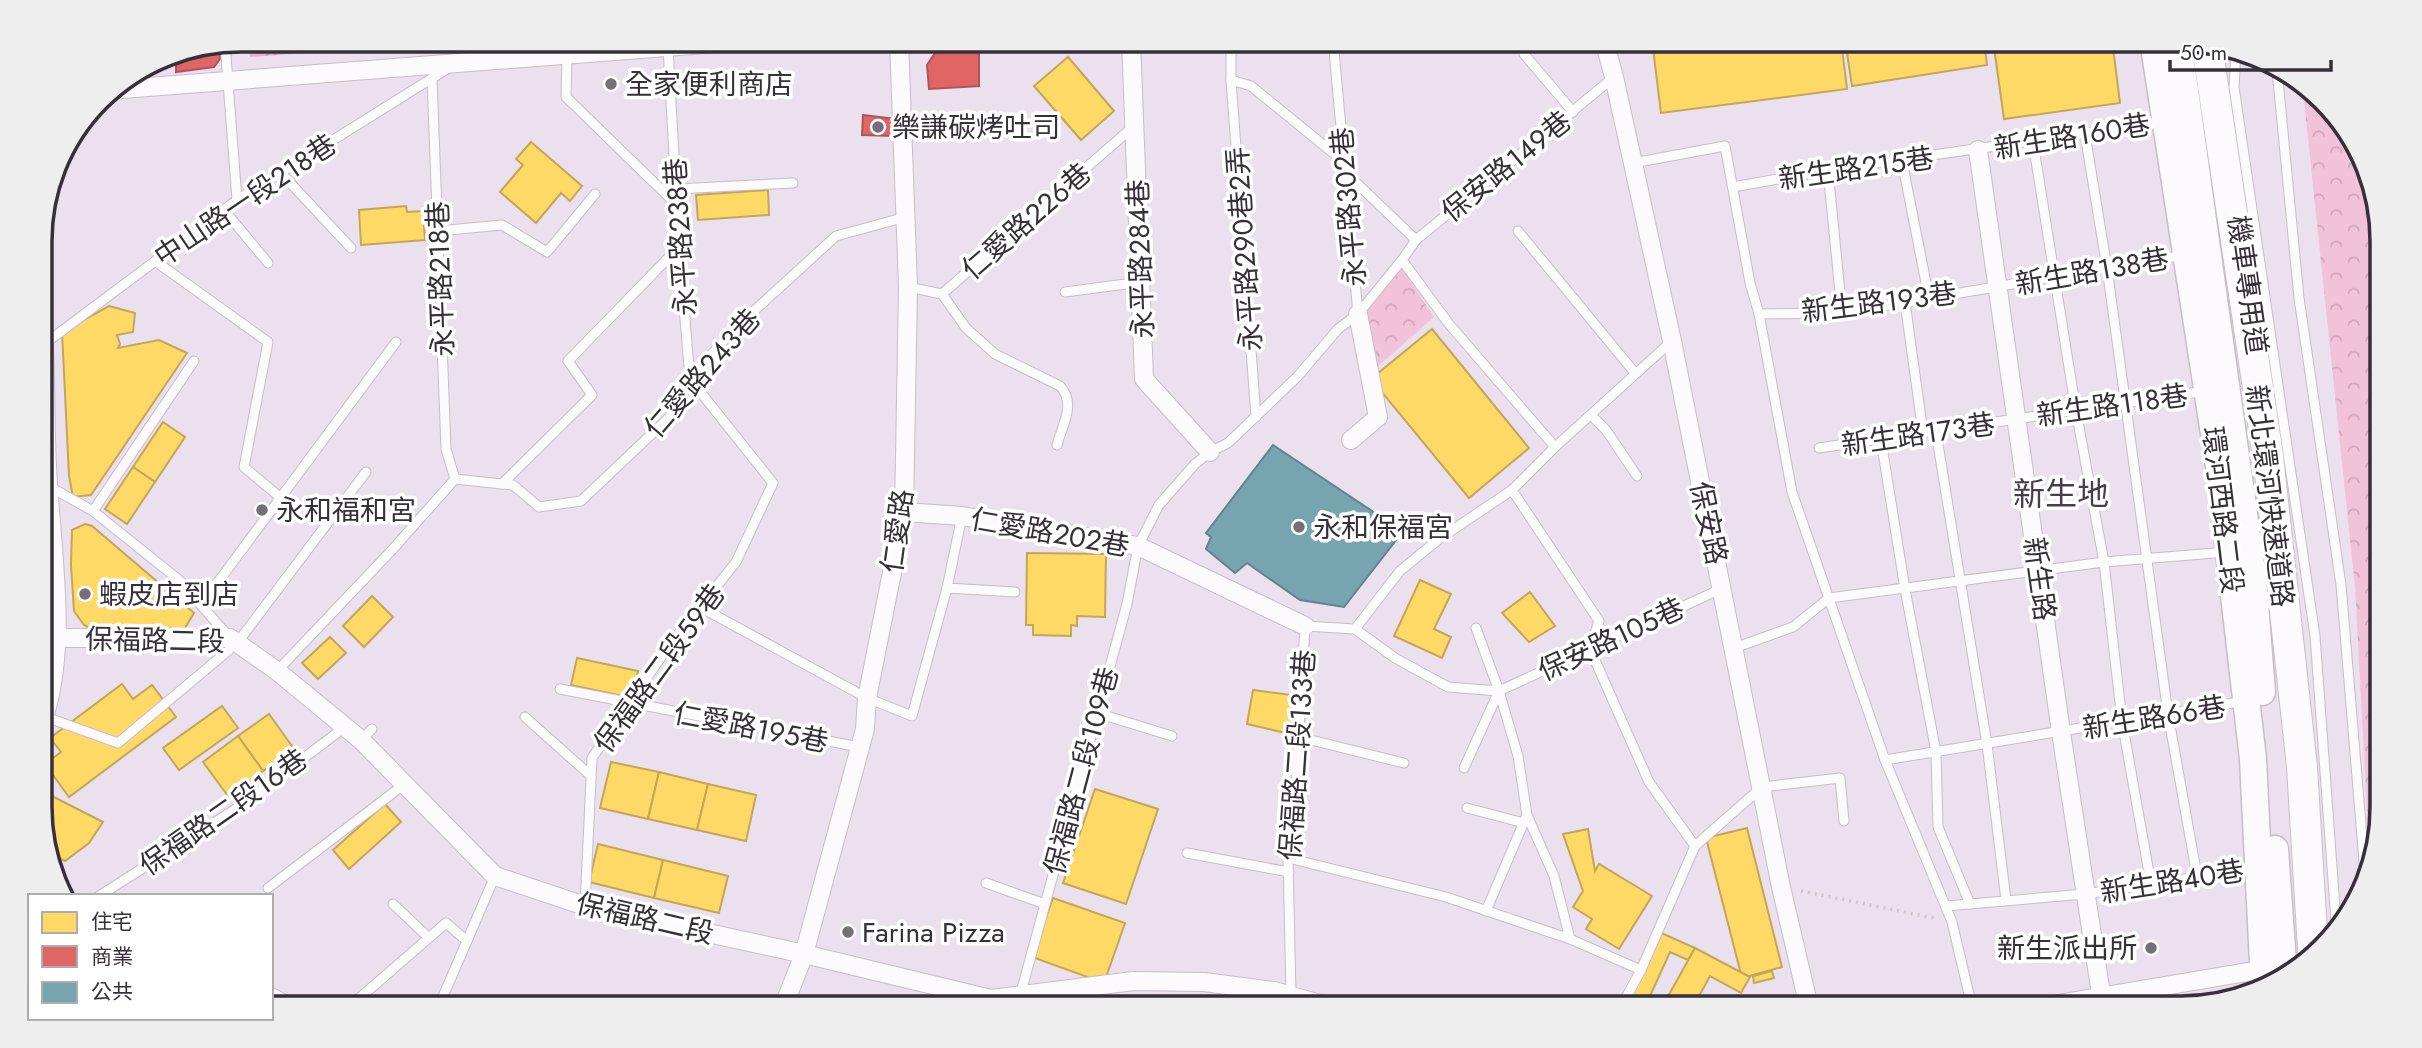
<svg xmlns="http://www.w3.org/2000/svg" width="2422" height="1048" font-family="Jost,'Noto Sans TC',sans-serif">
	<style>
		.forest { fill: url(#forest-crowns) }
		.park { fill: url(#park-crowns) }
		.homes { fill: #ffd966; stroke: #c3a659; stroke-width: 2 }
		.shops { fill: #e06666; stroke: #ad5659; stroke-width: 2 }
		.public { fill: #76a5af; stroke: #63828c; stroke-width: 2 }
		.lines { fill: none; stroke-linecap: round; stroke-linejoin: round }
		.service-casing { stroke: #c6bec9; stroke-width: 11 }
		.minor-casing { stroke: #c6bec9; stroke-width: 20 }
		.tertiary-casing { stroke: #c6bec9; stroke-width: 25 }
		.secondary-casing { stroke: #c6bec9; stroke-width: 29 }
		.trunk-casing { stroke: #c6bec9; stroke-width: 32 }
		.path { stroke: #cbc7cb; stroke-width: 3.5; stroke-dasharray: 2 5; stroke-linecap: butt }
		.service { stroke: #fcfafc; stroke-width: 9 }
		.minor { stroke: #fcfafc; stroke-width: 18 }
		.tertiary { stroke: #fcfafc; stroke-width: 23 }
		.secondary { stroke: #fcfafc; stroke-width: 26 }
		.trunk { stroke: #fcfafc; stroke-width: 30 }
		.poi-dot { fill: #766e79; stroke: #fff; stroke-width: 2.5 }
		.labels { text-anchor: middle; stroke-width: 7; stroke-linejoin: round; paint-order: stroke }
		.poi-label { font-size: 28px; fill: #37303a; stroke: #fff; text-anchor: start }
		.street-label { font-size: 28px; fill: #37303a; stroke: #fff }
		.quarter-label { font-size: 32px; fill: #4a3b4f; stroke: #fff }
		.rim { fill: none; stroke: #37303a; stroke-width: 3.5 }
	</style>
	<defs>
		<pattern id="forest-crowns" width="20" height="18" patternUnits="userSpaceOnUse" patternTransform="scale(1.75)"><rect width="20" height="18" fill="#ebb0cb"/><path d="M2 6a3 3 0 1 1 6 0M12 15a3 3 0 1 1 6 0" fill="none" stroke="#bf90a6"/></pattern>
		<pattern id="park-crowns" width="20" height="18" patternUnits="userSpaceOnUse" patternTransform="scale(1.75)"><rect width="20" height="18" fill="#f2c2d8"/><path d="M2 6a3 3 0 1 1 6 0M12 15a3 3 0 1 1 6 0" fill="none" stroke="#d0a7ba"/></pattern>
	</defs>
	<rect width="100%" height="100%" fill="#eae0ee"/>
	<!-- forest -->
	<polygon class="forest" points="249,40 487,40 250,57"/>
	<!-- park -->
	<g class="park">
		<polygon points="2303,90 2340,119 2380,214 2382,807 2370,865 2355,587"/>
		<polygon points="1402,268 1434,317 1376,368 1365,299"/>
	</g>
	<!-- homes -->
	<g class="homes">
		<polygon points="1652,40 1841,40 1847,89 1661,113"/>
		<polygon points="1845,40 1984,40 1987,65 1852,86"/>
		<polygon points="1993,40 2112,40 2120,103 2004,119"/>
		<polygon points="1068,57 1114,111 1081,140 1034,86"/>
		<polygon points="531,142 582,186 570,201 561,193 536,223 500,192 523,165 516,159"/>
		<polygon points="768,190 769,215 698,220 696,195"/>
		<polygon points="406,206 407,212 423,211 425,240 361,245 359,210"/>
		<polygon points="109,306 135,313 133,332 117,335 120,344 118,348 159,340 187,353 91,495 73,497 69,476 62,332"/>
		<polygon points="1432,329 1529,448 1469,498 1371,379"/>
		<polygon points="163,422 185,437 155,482 133,467"/>
		<polygon points="133,467 155,482 127,524 105,509"/>
		<polygon points="85,524 92,526 194,613 185,628 96,631 84,625 74,611 71,565 72,530"/>
		<polygon points="1027,553 1106,554 1105,617 1077,616 1077,626 1071,625 1071,636 1033,635 1033,625 1026,625"/>
		<polygon points="1420,580 1451,594 1434,629 1451,637 1442,658 1394,636"/>
		<polygon points="1530,592 1555,626 1529,642 1502,613"/>
		<polygon points="372,596 393,617 364,647 343,626"/>
		<polygon points="330,637 346,653 318,679 302,663"/>
		<polygon points="577,658 638,671 632,698 571,685"/>
		<polygon points="122,684 133,699 152,685 176,717 69,797 45,764 61,752 50,738"/>
		<polygon points="1253,690 1292,695 1290,734 1247,724"/>
		<polygon points="222,706 238,728 179,770 163,748"/>
		<polygon points="269,714 294,749 263,771 238,736"/>
		<polygon points="238,736 263,771 228,796 203,762"/>
		<polygon points="611,762 659,772 648,819 600,808"/>
		<polygon points="659,772 708,784 697,830 648,819"/>
		<polygon points="708,784 756,795 746,841 697,830"/>
		<polygon points="1095,789 1158,809 1126,904 1063,883"/>
		<polygon points="42,791 103,822 89,843 65,861 51,854 42,834"/>
		<polygon points="385,804 401,822 349,869 333,850"/>
		<polygon points="1747,828 1782,967 1742,978 1706,838"/>
		<polygon points="1588,829 1595,871 1599,864 1652,896 1619,949 1586,929 1592,919 1573,907 1583,891 1563,834"/>
		<polygon points="598,844 663,860 654,898 589,882"/>
		<polygon points="663,860 728,876 719,913 654,898"/>
		<polygon points="1053,898 1125,923 1104,983 1032,957"/>
		<polygon points="1659,932 1695,948 1688,960 1670,952 1645,1007 1639,1007 1628,1003"/>
		<polygon points="1695,948 1750,977 1741,993 1710,976 1693,1007 1662,1007"/>
		<polygon points="1772,971 1774,978 1754,983 1753,976"/>
	</g>
	<!-- shops -->
	<g class="shops">
		<polygon points="220,44 220,59 214,67 176,72 176,53"/>
		<polygon points="979,48 979,86 929,89 927,65 935,53"/>
		<polygon points="863,115 895,119 894,136 862,135"/>
	</g>
	<!-- public -->
	<polygon class="public" points="1273,445 1390,523 1385,531 1397,539 1344,607 1300,600 1247,563 1235,573 1206,549 1211,537 1206,533"/>
	<g class="lines">
		<!-- service casing -->
		<g class="service-casing">
			<g id="service">
				<polyline points="1231,40 1231,80 1256,417"/>
				<polyline points="225,43 237,200"/>
				<polyline points="2236,51 2234,87 2315,636 2336,921"/>
				<polyline points="1524,54 1573,112"/>
				<polyline points="567,55 566,97 676,204"/>
				<polyline points="2277,70 2299,298 2341,585 2366,885"/>
				<polyline points="432,79 446,449 455,479"/>
				<polyline points="1231,80 1251,86 1343,161"/>
				<polyline points="2085,134 2107,268 2168,714 2197,876"/>
				<polyline points="2033,142 2076,411 2104,562 2122,721 2151,884"/>
				<polyline points="1902,161 1929,298"/>
				<polyline points="1633,163 1725,146 1750,283 1759,314 1792,492 1885,760 1952,922 1972,1007"/>
				<polyline points="1828,170 1842,313"/>
				<polyline points="1344,171 1416,240"/>
				<polyline points="281,173 351,248"/>
				<polyline points="1733,187 1828,170 2164,122"/>
				<polyline points="676,189 793,183"/>
				<polyline points="224,210 268,263"/>
				<polyline points="438,231 502,225 547,252 595,194"/>
				<polyline points="1518,231 1635,373"/>
				<polyline points="1402,260 1416,240 1614,77"/>
				<polyline points="155,261 268,342 244,467 281,498"/>
				<polyline points="908,287 942,294 1134,126"/>
				<polyline points="1065,292 1141,282"/>
				<path d="M 942,294 L 966,328 L 995,354 L 1060,386 C 1076,403 1063,424 1057,445"/>
				<polyline points="1905,302 1923,433"/>
				<polyline points="1358,314 1402,260 1449,324 1555,447"/>
				<polyline points="1759,314 1842,313 2184,255"/>
				<polyline points="43,345 237,200 450,67"/>
				<polyline points="1591,415 1606,430 1637,476"/>
				<polyline points="1936,432 1987,744 2006,900"/>
				<polyline points="1881,440 1905,589 1936,752 1938,827 1970,904"/>
				<polyline points="1819,448 2206,391"/>
				<polyline points="502,484 513,485 539,507 581,501 676,411 690,379 732,331 836,236 906,217"/>
				<polyline points="50,487 93,511 194,361"/>
				<polyline points="1512,490 1599,621 1590,649 1649,782 1695,846"/>
				<polyline points="93,511 179,580 230,638"/>
				<polyline points="962,516 947,588 1015,592"/>
				<polyline points="1829,598 2104,562 2227,552"/>
				<polyline points="201,605 396,342"/>
				<polyline points="700,607 867,698 912,716 947,588"/>
				<polyline points="1476,628 1499,691"/>
				<polyline points="1355,629 1395,658 1448,687 1499,691"/>
				<polyline points="238,642 366,472"/>
				<polyline points="1734,648 1793,627 1829,598"/>
				<polyline points="277,671 392,550 455,479 502,484 592,395 568,361 679,247"/>
				<polyline points="560,689 859,747"/>
				<polyline points="1097,713 1172,736"/>
				<polyline points="43,716 118,743 229,650"/>
				<polyline points="525,717 591,776"/>
				<polyline points="1299,737 1404,763"/>
				<polyline points="361,740 372,729"/>
				<polyline points="1885,760 2245,701"/>
				<polyline points="1464,768 1499,691"/>
				<polyline points="1467,808 1524,823"/>
				<polyline points="1527,815 1554,876 1570,939"/>
				<polyline points="1187,853 1289,872"/>
				<polyline points="1288,858 1446,897 1570,939 1641,970"/>
				<polyline points="986,883 1045,904"/>
				<polyline points="268,888 406,783"/>
				<polyline points="99,896 242,805 346,726"/>
				<polyline points="393,904 429,938"/>
				<polyline points="585,906 592,758 668,647 736,562 773,483 690,379 679,247 668,47"/>
				<polyline points="1946,906 2085,894 2257,868"/>
				<polyline points="1486,911 1527,815 1518,756 1499,691 1723,588"/>
				<polyline points="271,992 301,1008"/>
				<polyline points="1020,996 1127,604 1138,546 1159,505 1195,464 1210,452 1228,443 1297,377 1338,329 1358,314 1333,40"/>
				<polyline points="1621,1007 1641,970 1695,846 1762,787 1840,778 1844,821"/>
				<polyline points="348,1008 446,923 467,941"/>
				<polyline points="438,1008 495,876"/>
				<polyline points="1057,1008 1057,992"/>
				<polyline points="1289,1008 1291,996 1288,858 1293,834 1305,626 1355,629 1400,571 1439,539 1512,490 1555,447 1672,341"/>
			</g>
		</g>
		<!-- minor casing -->
		<g class="minor-casing">
			<g id="minor">
				<polyline points="1131,40 1144,379 1210,452"/>
				<polyline points="1604,40 1614,77 1672,341 1781,887 1809,1007"/>
				<polyline points="109,90 757,40"/>
				<polyline points="1978,150 2061,732 2103,1007"/>
				<polyline points="1351,440 1378,417 1358,314"/>
				<polyline points="904,512 962,516 1138,546 1305,626"/>
				<polyline points="42,638 230,638 277,671 361,740 495,876 585,906 804,954 991,999 1133,981 1204,982 1274,991 1334,1008"/>
				<polyline points="2040,1007 2271,968"/>
				<polyline points="783,1008 804,954 865,729 867,698 904,512 908,287 899,40"/>
			</g>
		</g>
		<!-- tertiary casing -->
		<g class="tertiary-casing">
			<path id="tertiary" d="M 41,341 C 44,385 42,430 45,475 C 49,551 65,642 42,715"/>
		</g>
		<!-- secondary casing -->
		<g class="secondary-casing">
			<g id="secondary">
				<polyline points="2153,40 2219,466 2253,759 2264,984"/>
				<polyline points="2178,40 2253,579 2262,692"/>
				<polyline points="2275,849 2284,977"/>
			</g>
		</g>
		<!-- trunk casing -->
		<g class="trunk-casing">
			<polyline id="trunk" points="2207,45 2268,456 2302,767 2313,949"/>
		</g>
		<!-- path -->
		<polyline class="path" points="1801,891 1934,918"/>
		<!-- service -->
		<use href="#service" class="service"/>
		<!-- minor -->
		<use href="#minor" class="minor"/>
		<!-- tertiary -->
		<use href="#tertiary" class="tertiary"/>
		<!-- secondary -->
		<use href="#secondary" class="secondary"/>
		<!-- trunk -->
		<use href="#trunk" class="trunk"/>
	</g>
	<!-- markers -->
	<g class="poi-dot">
		<circle cx="611" cy="84" r="7"/>
		<circle cx="878" cy="127" r="7"/>
		<circle cx="262" cy="510" r="7"/>
		<circle cx="1299" cy="527" r="7"/>
		<circle cx="85" cy="594" r="7"/>
		<circle cx="848" cy="932" r="7"/>
		<circle cx="2151" cy="948" r="7"/>
	</g>
	<g class="labels">
		<!-- poi labels -->
		<g class="poi-label">
			<text x="625" y="94">全家便利商店</text>
			<text x="892" y="137">樂謙碳烤吐司</text>
			<text x="276" y="520">永和福和宮</text>
			<text x="1313" y="537">永和保福宮</text>
			<text x="99" y="604">蝦皮店到店</text>
			<text x="862" y="942">Farina Pizza</text>
			<text x="2137" y="958" text-anchor="end">新生派出所</text>
		</g>
		<!-- street labels -->
		<g class="street-label">
			<text transform="translate(2072 136) rotate(-9)" y="10">新生路160巷</text>
			<text transform="translate(1506 166) rotate(-39)" y="10">保安路149巷</text>
			<text transform="translate(1856 168) rotate(-8)" y="10">新生路215巷</text>
			<text transform="translate(245 200) rotate(-34)" y="10">中山路一段218巷</text>
			<text transform="translate(1348 207) rotate(-95)" y="10">永平路302巷</text>
			<text transform="translate(1026 221) rotate(-41)" y="10">仁愛路226巷</text>
			<text transform="translate(680 237) rotate(-94)" y="10">永平路238巷</text>
			<text transform="translate(1244 249) rotate(-94)" y="10">永平路290巷2弄</text>
			<text transform="translate(1140 259) rotate(-92)" y="10">永平路284巷</text>
			<text transform="translate(2092 271) rotate(-10)" y="10">新生路138巷</text>
			<text transform="translate(440 279) rotate(-92)" y="10">永平路218巷</text>
			<text transform="translate(2248 285) rotate(82)" y="10">機車專用道</text>
			<text transform="translate(1879 302) rotate(-7)" y="10">新生路193巷</text>
			<text transform="translate(702 373) rotate(-49)" y="10">仁愛路243巷</text>
			<text transform="translate(2112 405) rotate(-8)" y="10">新生路118巷</text>
			<text transform="translate(1918 434) rotate(-8)" y="10">新生路173巷</text>
			<text transform="translate(2270 496) rotate(83)" y="10">新北環河快速道路</text>
			<text transform="translate(2223 510) rotate(83)" y="10">環河西路二段</text>
			<text transform="translate(1709 523) rotate(78)" y="10">保安路</text>
			<text transform="translate(897 531) rotate(-82)" y="10">仁愛路</text>
			<text transform="translate(1050 532) rotate(10)" y="10">仁愛路202巷</text>
			<text transform="translate(2040 579) rotate(82)" y="10">新生路</text>
			<text transform="translate(1611 639) rotate(-25)" y="10">保安路105巷</text>
			<text transform="translate(155 640) rotate(1)" y="10">保福路二段</text>
			<text transform="translate(659 668) rotate(-54)" y="10">保福路二段59巷</text>
			<text transform="translate(2154 717) rotate(-9)" y="10">新生路66巷</text>
			<text transform="translate(751 727) rotate(11)" y="10">仁愛路195巷</text>
			<text transform="translate(1297 755) rotate(-86)" y="10">保福路二段133巷</text>
			<text transform="translate(1081 771) rotate(-75)" y="10">保福路二段109巷</text>
			<text transform="translate(223 812) rotate(-35)" y="10">保福路二段16巷</text>
			<text transform="translate(2172 881) rotate(-9)" y="10">新生路40巷</text>
			<text transform="translate(645 918) rotate(13)" y="10">保福路二段</text>
		</g>
		<!-- quarter labels -->
		<g class="quarter-label">
			<text x="2061" y="505">新生地</text>
		</g>
	</g>
	<!-- crop -->
	<path d="M0 0H2422V1048H0ZM241 52H2181A189 189 0 0 1 2370 241V807A189 189 0 0 1 2181 996H241A189 189 0 0 1 52 807V241A189 189 0 0 1 241 52Z" fill="#efeeef" fill-rule="evenodd"/>
	<path class="rim" d="M241 52H2181A189 189 0 0 1 2370 241V807A189 189 0 0 1 2181 996H241A189 189 0 0 1 52 807V241A189 189 0 0 1 241 52Z"/>
	<!-- legend -->
	<rect x="28" y="894" width="245" height="126" fill="#ffffff" stroke="#afacb0" stroke-width="2"/>
	<rect x="42" y="912" width="35" height="21" fill="#ffd966" stroke="#afacb0" stroke-width="2"/>
	<text x="91" y="929" font-size="21" fill="#37303a">住宅</text>
	<rect x="42" y="946" width="35" height="21" fill="#e06666" stroke="#afacb0" stroke-width="2"/>
	<text x="91" y="964" font-size="21" fill="#37303a">商業</text>
	<rect x="42" y="982" width="35" height="21" fill="#76a5af" stroke="#afacb0" stroke-width="2"/>
	<text x="91" y="999" font-size="21" fill="#37303a">公共</text>
	<!-- scale -->
	<path d="M2170 60v10h161v-10" fill="none" stroke="#37303a" stroke-width="3.5"/>
	<text x="2180" y="60" font-size="21" fill="#37303a" stroke="#ffffff" stroke-width="5" paint-order="stroke">50 m</text>
</svg>
